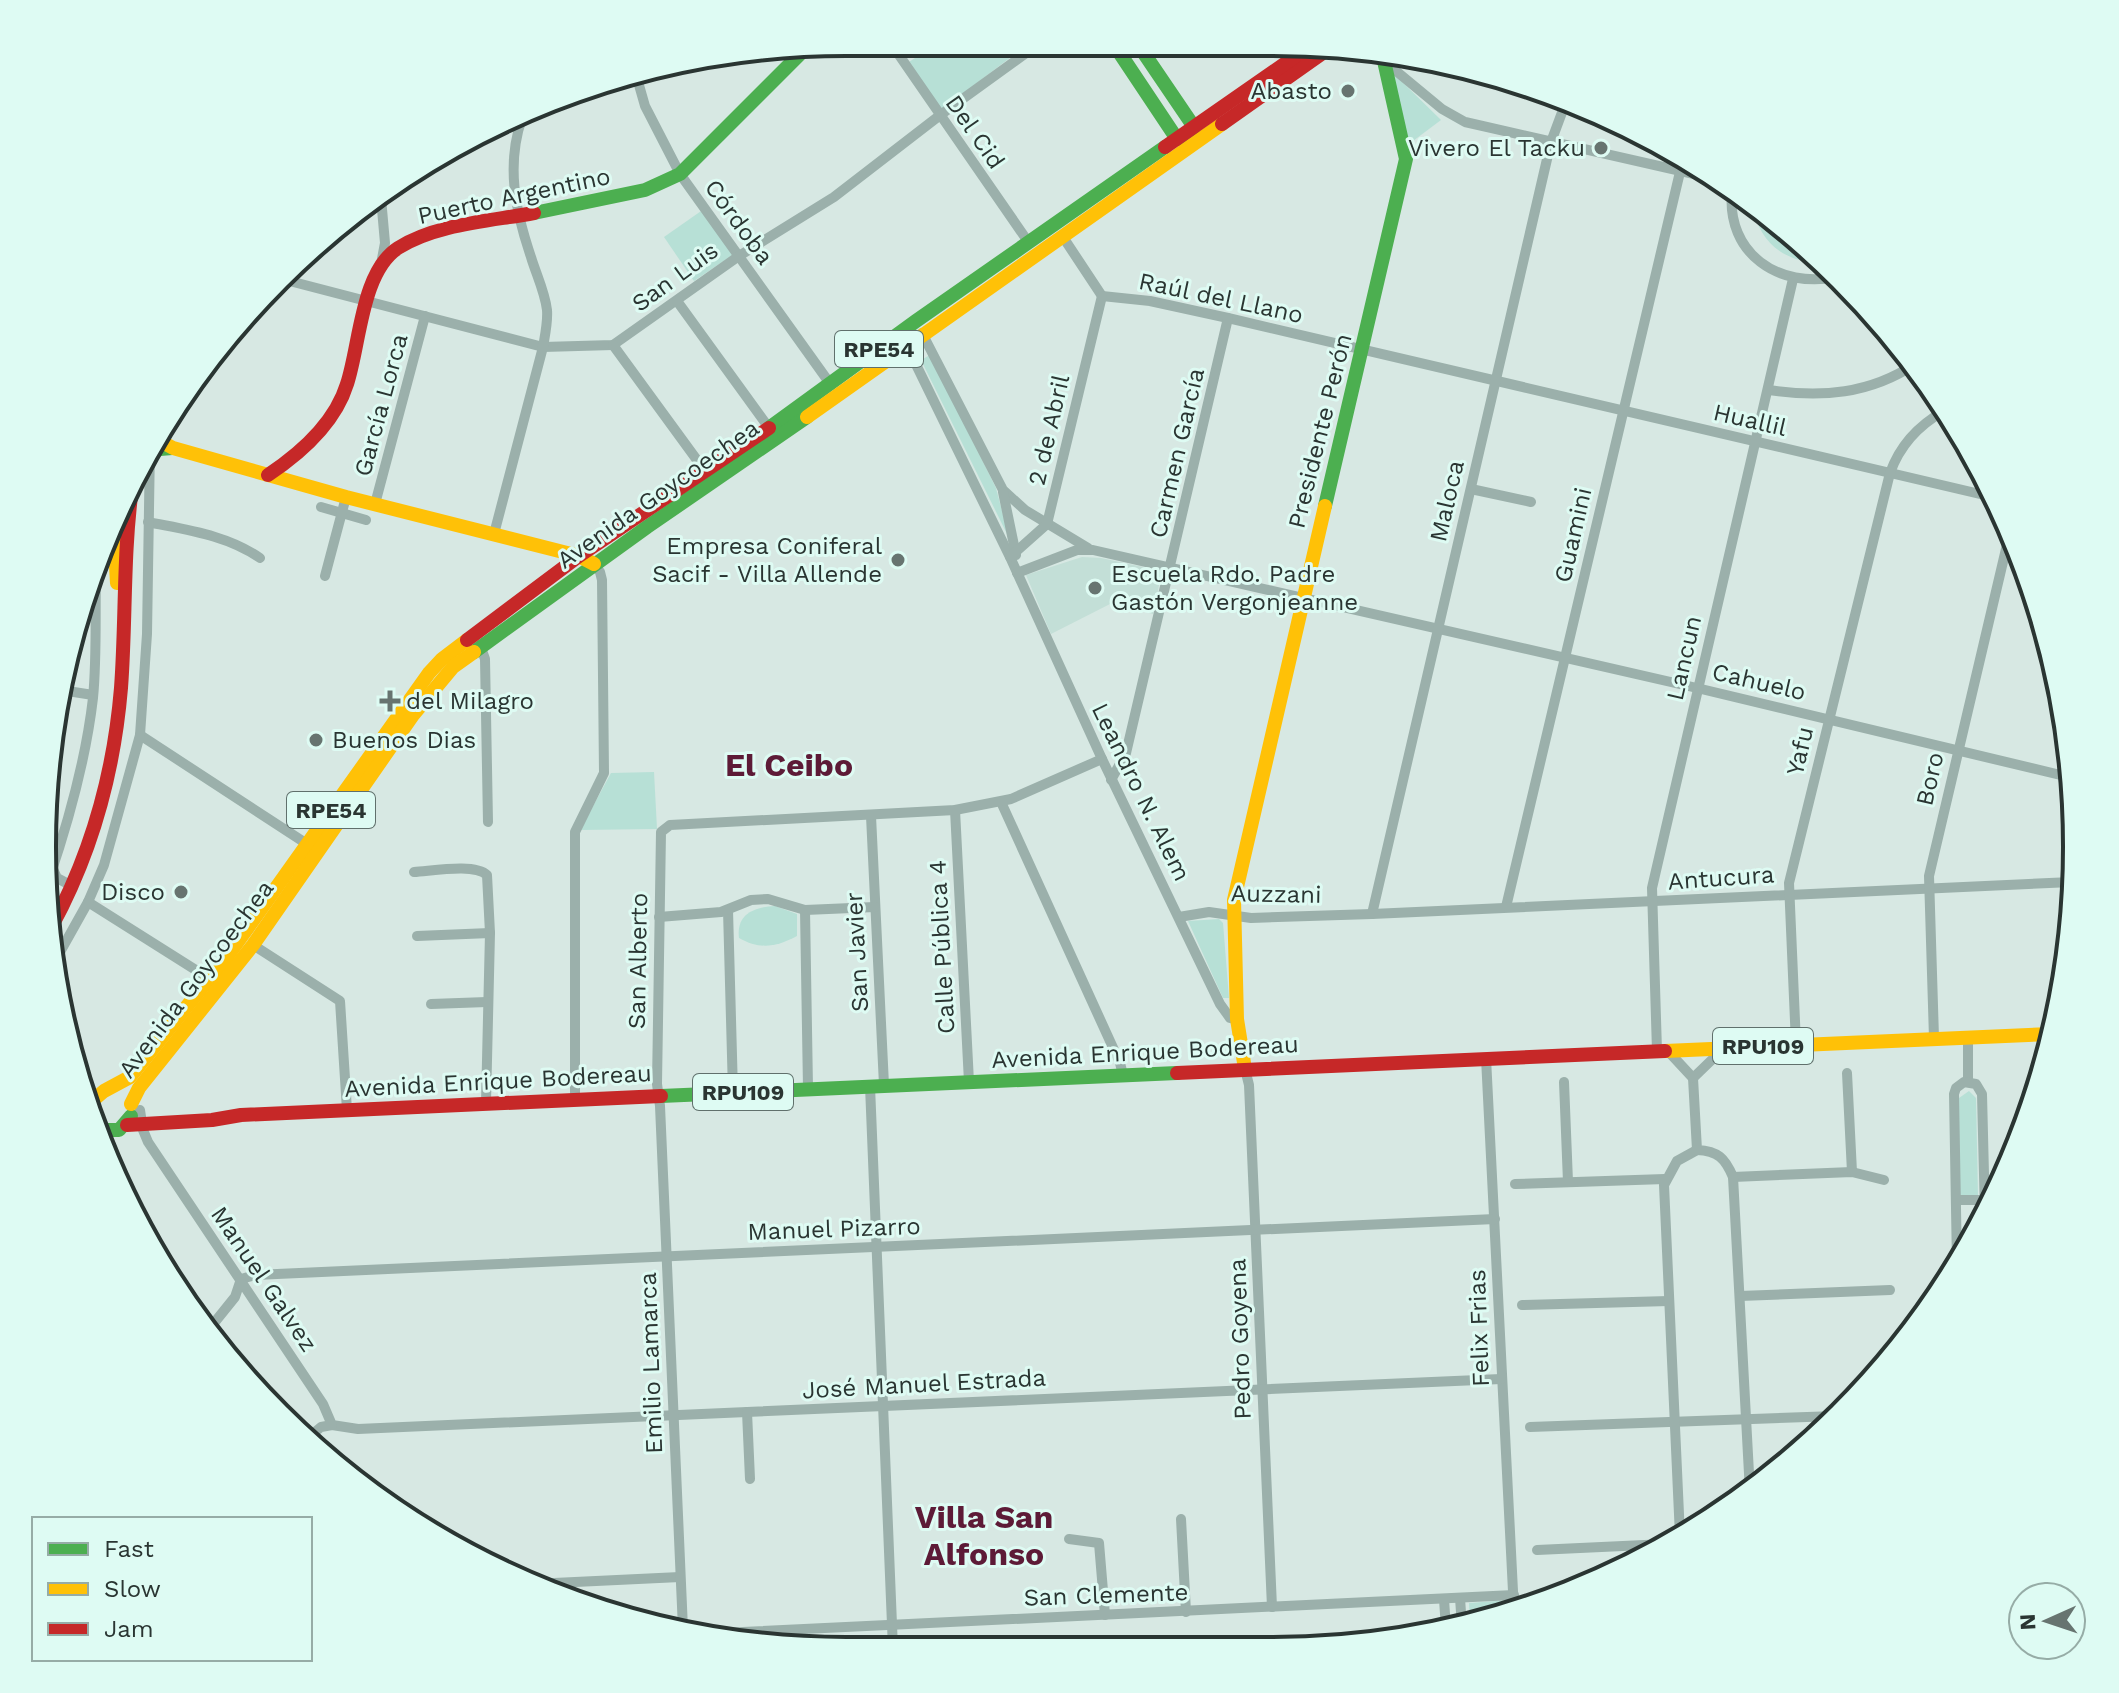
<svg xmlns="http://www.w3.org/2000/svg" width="2119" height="1693" font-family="'Work Sans',sans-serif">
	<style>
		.built { fill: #c3dfd7 }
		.green { fill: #b7e0d6 }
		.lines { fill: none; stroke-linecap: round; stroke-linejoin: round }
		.street { stroke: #9bb0ab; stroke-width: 10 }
		.fast { stroke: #4caf50; stroke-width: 14 }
		.slow { stroke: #ffc107; stroke-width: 14 }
		.jam { stroke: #c62828; stroke-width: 14 }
		.poi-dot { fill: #677470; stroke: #defbf3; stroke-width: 3 }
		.labels { text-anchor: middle; stroke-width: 6; stroke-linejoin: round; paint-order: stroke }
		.shield { fill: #defbf3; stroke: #60706c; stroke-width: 2 }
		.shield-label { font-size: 22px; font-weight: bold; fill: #2a3532 }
		.poi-label { font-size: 24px; fill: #2a3532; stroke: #defbf3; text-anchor: end }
		.street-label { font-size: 24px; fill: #2a3532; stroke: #defbf3 }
		.district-label { font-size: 32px; font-weight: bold; fill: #5d1b37; stroke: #defbf3 }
		.rim { fill: none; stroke: #2a3532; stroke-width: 4 }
	</style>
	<rect width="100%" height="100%" fill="#d7e8e3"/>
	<!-- built -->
	<polygon class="built" points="1082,557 1101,558 1162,571 1153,614 1112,603 1051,634 1026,575"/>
	<!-- green -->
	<g class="green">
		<polygon points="939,42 1000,43 1011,57 940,111 909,62"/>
		<polygon points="1391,71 1441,120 1405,147"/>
		<path d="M 1753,206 L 1803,242 L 1822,262 C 1786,264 1758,242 1753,206 Z"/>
		<polygon points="704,209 734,254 694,281 664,237"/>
		<polygon points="930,355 996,488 1009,538 921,360"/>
		<polygon points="654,772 657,829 580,830 611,773"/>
		<path d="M 775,906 L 797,914 L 797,936 C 776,947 760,950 739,938 C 736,914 754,907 775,906 Z"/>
		<polygon points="1219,919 1223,923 1229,998 1223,998 1188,921"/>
		<polygon points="1969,1091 1976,1098 1978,1196 1959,1196 1959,1098"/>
		<polygon points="1510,1600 1508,1613 1470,1625 1469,1603"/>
	</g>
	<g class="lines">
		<!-- street -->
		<g class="street">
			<polyline points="890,42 1029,243"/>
			<polyline points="1007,43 1018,58"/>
			<polyline points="1384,61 1442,109 1465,122 1716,179"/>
			<polyline points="635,71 645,106 680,174 831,385"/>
			<path d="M 1732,191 C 1726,254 1779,289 1837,277"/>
			<polyline points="1063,237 1102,296"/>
			<polyline points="381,264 385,243 381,198"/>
			<polyline points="278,278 543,347 613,345 739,256 834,197 939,116 1040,43"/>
			<polyline points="1102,296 1150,301 1228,318 1997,498"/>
			<polyline points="677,301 769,428"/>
			<polyline points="922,333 1003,490 1025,510 1088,548"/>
			<polyline points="905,342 1010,557 1102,759 1220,1004 1230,1018 1238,1020"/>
			<polyline points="613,345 705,471"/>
			<path d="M 1769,390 C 1821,398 1870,394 1915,364"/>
			<polyline points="1471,489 1531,502"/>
			<polyline points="1003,492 1016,555"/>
			<polyline points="375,504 425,316"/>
			<polyline points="321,507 366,520"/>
			<path d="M 148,522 C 187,530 227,535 260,558"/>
			<path d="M 494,534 L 543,347 C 545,335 548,322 547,310 C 545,292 536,274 531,257 C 515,210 506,165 522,118"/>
			<polyline points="1010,557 1047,524 1102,296"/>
			<polyline points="1017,573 1077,550 1093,550 1697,688 2073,778"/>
			<polyline points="325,576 346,497"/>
			<polyline points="2050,640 2050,656 2056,674"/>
			<polyline points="480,645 485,659 488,822"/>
			<polyline points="61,690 93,695"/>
			<polyline points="140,735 307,844"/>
			<polyline points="1111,780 1126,753 1228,318"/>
			<polyline points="1001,802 1120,1063 1123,1075"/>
			<polyline points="955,810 969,1082"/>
			<polyline points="871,816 884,1085"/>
			<polyline points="48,858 57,878 72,886"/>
			<path d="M 414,872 C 432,871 475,863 487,875 L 490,933 L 486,1103"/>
			<path d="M 49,879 C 69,820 86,759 93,698 C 97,657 95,615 96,574"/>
			<polyline points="88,902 210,979"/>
			<polyline points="1506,907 1680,172"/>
			<polyline points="728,910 733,1092"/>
			<polyline points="805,910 808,1088"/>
			<polyline points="1372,914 1551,142 1567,99"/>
			<polyline points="659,917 721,912 751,900 768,899 805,910 875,907"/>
			<polyline points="1179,917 1209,912 1251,918 1372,914 2072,882"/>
			<polyline points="417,936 490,933"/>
			<polyline points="253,945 340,1001 347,1110"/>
			<polyline points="55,961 88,902 104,865 140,735 147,634 150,446"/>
			<polyline points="431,1004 487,1002"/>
			<polyline points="1968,1037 1968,1082"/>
			<polyline points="1934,1038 1929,876 2010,532"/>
			<path d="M 1796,1044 L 1789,883 L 1890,473 C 1900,445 1919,425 1944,411"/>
			<path d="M 1667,1050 L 1693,1078 L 1697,1150 C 1718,1151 1725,1158 1733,1177 L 1852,1172 L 1884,1180"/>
			<polyline points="1657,1051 1652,888 1793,279"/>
			<polyline points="1486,1058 1514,1611"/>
			<polyline points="1245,1069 1249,1085 1272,1607"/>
			<polyline points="1847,1073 1852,1172"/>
			<polyline points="1693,1078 1723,1049"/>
			<polyline points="1564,1082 1568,1182"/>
			<polyline points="870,1086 893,1649"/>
			<polyline points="575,1098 575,832 604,773 602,580 600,572 594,564"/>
			<polyline points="140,1110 143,1130 148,1142 323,1404 332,1425 358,1429 1501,1379"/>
			<polyline points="1733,1177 1750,1492"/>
			<polyline points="1515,1184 1665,1179"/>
			<polyline points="1956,1200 1984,1200"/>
			<polyline points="1957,1265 1954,1094 1956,1088 1964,1082 1976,1084 1982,1094 1985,1215"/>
			<polyline points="241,1279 255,1275 1495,1219"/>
			<polyline points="1740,1296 1890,1290"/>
			<polyline points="1522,1305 1669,1301"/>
			<polyline points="206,1333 235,1297 241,1279"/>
			<polyline points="747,1412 750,1479"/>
			<polyline points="1530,1427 1836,1416"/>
			<polyline points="309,1437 321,1427 332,1425"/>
			<polyline points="1181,1519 1186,1612"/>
			<polyline points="1680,1536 1664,1185 1677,1161 1697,1150"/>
			<polyline points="1069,1539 1099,1543 1105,1615"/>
			<polyline points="1537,1550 1666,1544"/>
			<polyline points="533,1584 680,1577"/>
			<polyline points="1460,1598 1462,1627"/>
			<polyline points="1444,1599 1446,1629"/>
			<polyline points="683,1629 660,1106 657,1084 661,832 670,825 955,810 1011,799 1102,759"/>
			<polyline points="701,1634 1514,1595"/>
		</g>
		<!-- fast -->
		<g class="fast">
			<polyline points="1113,43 1177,139 1185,138"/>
			<polyline points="1137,43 1194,127 1190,136"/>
			<polyline points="534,213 645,190 680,174 807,47"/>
			<polyline points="769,428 916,321 1165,147"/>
			<polyline points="148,450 172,448"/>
			<polyline points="1325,506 1406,159 1384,61 1379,53"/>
			<polyline points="474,652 647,527 807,417"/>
			<polyline points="661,1096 1177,1073"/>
			<polyline points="100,1130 119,1130 131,1116"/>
		</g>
		<!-- slow -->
		<g class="slow">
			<polyline points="807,417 1222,124"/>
			<polyline points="155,438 173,448 346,497 579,556 594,564"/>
			<polyline points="114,531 117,583"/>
			<polyline points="1665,1051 2051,1034"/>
			<polyline points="1245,1069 1237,1019 1234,900 1325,506"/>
			<polyline points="91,1102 104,1091 130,1077 229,954 429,673 442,659 467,640"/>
			<polyline points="131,1104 139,1088 253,945 413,715 453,667 474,652"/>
		</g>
		<!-- jam -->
		<g class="jam">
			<polyline points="1222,124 1334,45"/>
			<polyline points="1165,147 1313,44"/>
			<path d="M 268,475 C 301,453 335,423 347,384 C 360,345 361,272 398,248 C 436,224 491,221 534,213"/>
			<polyline points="467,640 579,556 769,428"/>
			<path d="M 52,926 C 92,852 114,772 121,688 C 126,621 123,555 132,488"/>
			<polyline points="1177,1073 1665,1051"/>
			<polyline points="127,1125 212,1120 241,1115 661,1096"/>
		</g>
	</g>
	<!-- markers -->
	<g class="poi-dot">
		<circle cx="1348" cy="91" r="8"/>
		<circle cx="1601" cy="148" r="8"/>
		<circle cx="898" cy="560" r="8"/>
		<circle cx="1095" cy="588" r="8"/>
		<path d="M386 689h8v8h8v8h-8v8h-8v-8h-8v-8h8z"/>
		<circle cx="316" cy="740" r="8"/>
		<circle cx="181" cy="892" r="8"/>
	</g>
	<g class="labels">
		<!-- shield labels -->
		<g class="shield">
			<rect x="835" y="331" width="88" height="36" rx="6"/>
			<rect x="287" y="792" width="88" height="36" rx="6"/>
			<rect x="1713" y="1028" width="100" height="36" rx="6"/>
			<rect x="693" y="1074" width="100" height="36" rx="6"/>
		</g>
		<g class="shield-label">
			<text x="879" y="357">RPE54</text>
			<text x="331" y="818">RPE54</text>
			<text x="1763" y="1054">RPU109</text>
			<text x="743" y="1100">RPU109</text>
		</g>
		<!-- poi labels -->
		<g class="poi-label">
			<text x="1332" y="99">Abasto</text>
			<text x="1585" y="156">Vivero El Tacku</text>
			<text x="882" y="554">Empresa Coniferal<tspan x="882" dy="28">Sacif - Villa Allende</tspan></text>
			<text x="1111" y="582" text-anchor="start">Escuela Rdo. Padre<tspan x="1111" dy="28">Gastón Vergonjeanne</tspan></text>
			<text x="406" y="709" text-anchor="start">del Milagro</text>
			<text x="332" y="748" text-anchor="start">Buenos Dias</text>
			<text x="165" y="900">Disco</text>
		</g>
		<!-- street labels -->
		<g class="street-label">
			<text transform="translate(975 132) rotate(55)" y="8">Del Cid</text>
			<text transform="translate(514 196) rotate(-12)" y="8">Puerto Argentino</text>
			<text transform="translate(739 222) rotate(54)" y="8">Córdoba</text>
			<text transform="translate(675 277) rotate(-36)" y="8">San Luis</text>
			<text transform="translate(1221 298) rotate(12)" y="8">Raúl del Llano</text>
			<text transform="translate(381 405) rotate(-75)" y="8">García Lorca</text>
			<text transform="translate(1750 420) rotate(13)" y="8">Huallil</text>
			<text transform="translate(1049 430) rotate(-77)" y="8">2 de Abril</text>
			<text transform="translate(1320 431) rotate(-76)" y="8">Presidente Perón</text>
			<text transform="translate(1177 453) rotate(-77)" y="8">Carmen García</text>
			<text transform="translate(658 494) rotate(-35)" y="8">Avenida Goycoechea</text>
			<text transform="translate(1447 501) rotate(-77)" y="8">Maloca</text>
			<text transform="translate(1573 535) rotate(-77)" y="8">Guamini</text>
			<text transform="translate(1684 658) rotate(-77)" y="8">Lancun</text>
			<text transform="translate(1759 682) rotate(13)" y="8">Cahuelo</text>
			<text transform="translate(1800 751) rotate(-77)" y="8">Yafu</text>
			<text transform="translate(1930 779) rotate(-77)" y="8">Boro</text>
			<text transform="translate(1141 792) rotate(64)" y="8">Leandro N. Alem</text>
			<text transform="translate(1721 878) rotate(-4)" y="8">Antucura</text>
			<text transform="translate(1276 894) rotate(1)" y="8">Auzzani</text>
			<text transform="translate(942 947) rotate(-93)" y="8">Calle Pública 4</text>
			<text transform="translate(857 952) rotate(-93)" y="8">San Javier</text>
			<text transform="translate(638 961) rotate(-89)" y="8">San Alberto</text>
			<text transform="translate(196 979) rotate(-53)" y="8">Avenida Goycoechea</text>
			<text transform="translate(1145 1052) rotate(-3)" y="8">Avenida Enrique Bodereau</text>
			<text transform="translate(498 1081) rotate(-3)" y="8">Avenida Enrique Bodereau</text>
			<text transform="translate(834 1229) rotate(-2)" y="8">Manuel Pizarro</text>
			<text transform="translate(264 1279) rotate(56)" y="8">Manuel Galvez</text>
			<text transform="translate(1479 1328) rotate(-92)" y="8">Felix Frias</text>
			<text transform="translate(1240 1339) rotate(-92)" y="8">Pedro Goyena</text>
			<text transform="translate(651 1363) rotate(-92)" y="8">Emilio Lamarca</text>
			<text transform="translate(924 1384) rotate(-3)" y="8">José Manuel Estrada</text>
			<text transform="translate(1106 1595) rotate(-2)" y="8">San Clemente</text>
		</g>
		<!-- district labels -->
		<g class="district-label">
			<text x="789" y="776">El Ceibo</text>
			<text x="984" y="1528">Villa San<tspan x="984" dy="37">Alfonso</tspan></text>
		</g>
	</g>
	<!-- crop -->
	<path d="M0 0H2119V1693H0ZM846 56H1273A790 790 0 0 1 2063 846V847A790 790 0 0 1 1273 1637H846A790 790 0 0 1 56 847V846A790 790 0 0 1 846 56Z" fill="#defbf3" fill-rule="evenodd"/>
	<path class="rim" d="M846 56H1273A790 790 0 0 1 2063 846V847A790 790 0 0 1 1273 1637H846A790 790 0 0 1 56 847V846A790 790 0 0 1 846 56Z"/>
	<!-- legend -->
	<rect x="32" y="1517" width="280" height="144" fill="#defbf3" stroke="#96aca6" stroke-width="2"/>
	<rect x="48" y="1543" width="40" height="12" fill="#4caf50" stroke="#96aca6" stroke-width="2"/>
	<text x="104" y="1557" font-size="24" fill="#2a3532">Fast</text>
	<rect x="48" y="1583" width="40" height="12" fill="#ffc107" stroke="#96aca6" stroke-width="2"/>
	<text x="104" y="1597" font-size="24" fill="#2a3532">Slow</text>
	<rect x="48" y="1623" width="40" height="12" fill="#c62828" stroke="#96aca6" stroke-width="2"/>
	<text x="104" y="1637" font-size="24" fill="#2a3532">Jam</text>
	<!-- north arrow -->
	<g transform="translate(2047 1621) rotate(267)"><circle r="38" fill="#defbf3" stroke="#96aca6" stroke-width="2"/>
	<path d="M0-6L14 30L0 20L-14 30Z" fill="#677470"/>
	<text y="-12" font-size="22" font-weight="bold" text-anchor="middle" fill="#2a3532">N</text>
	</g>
</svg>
